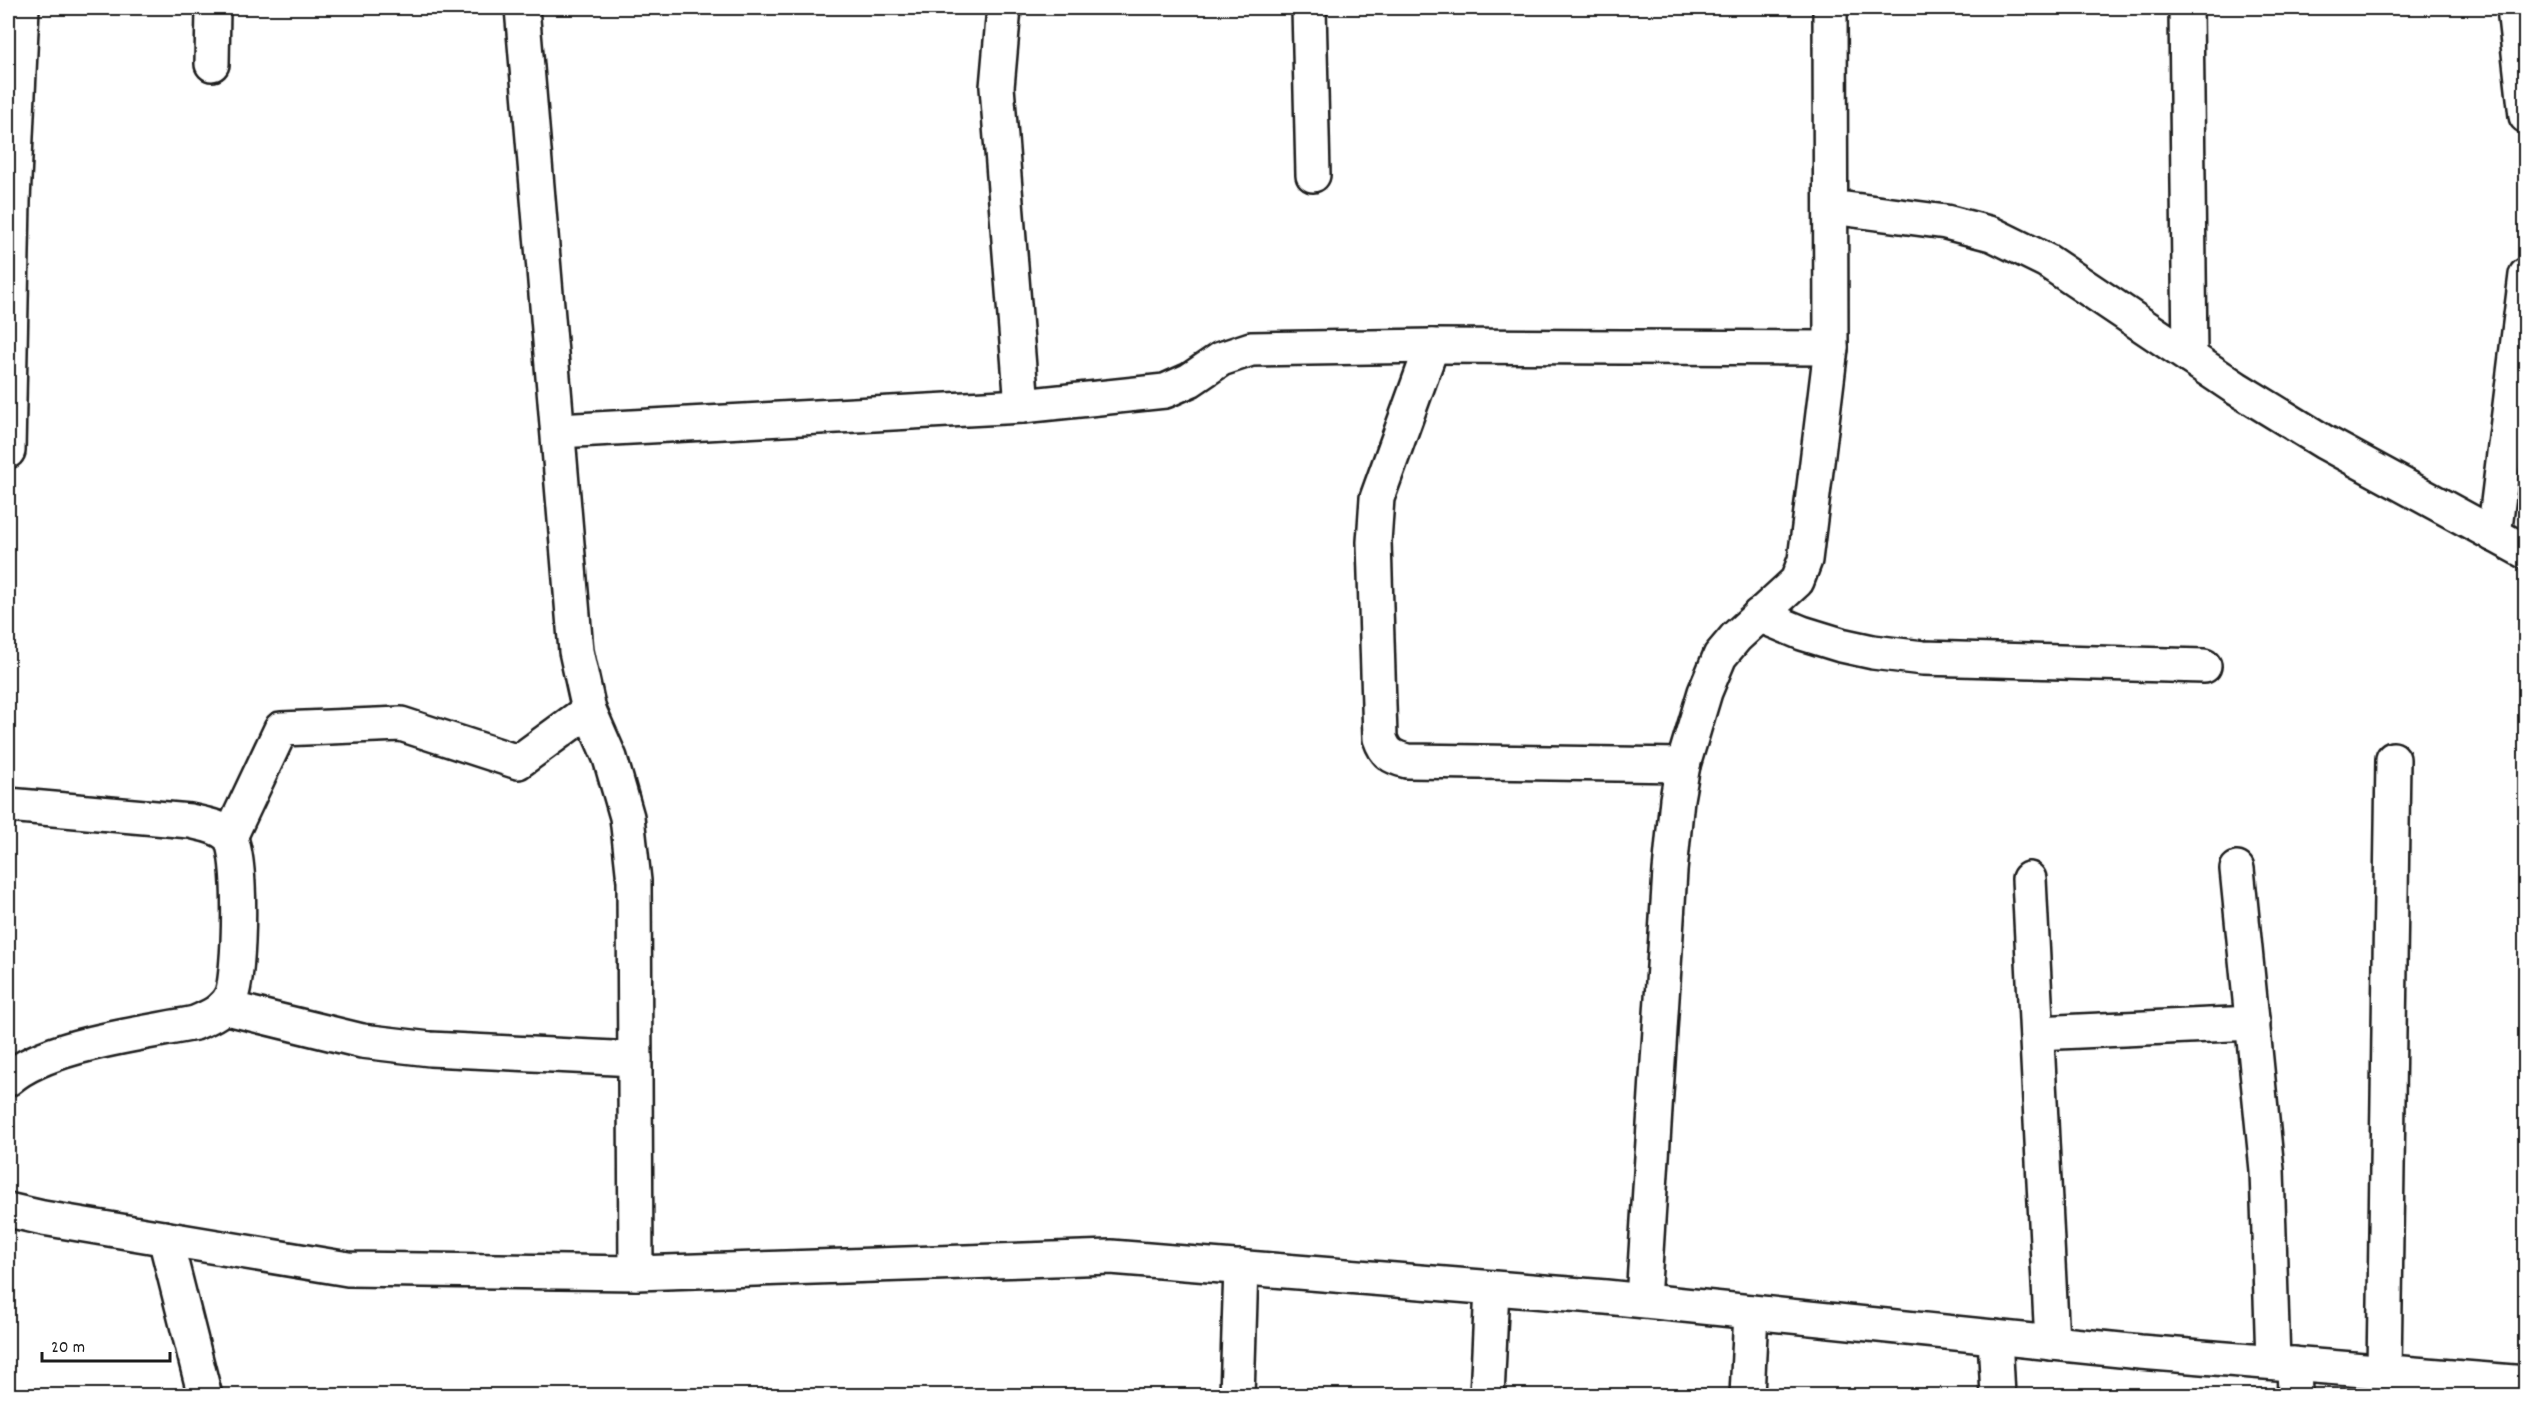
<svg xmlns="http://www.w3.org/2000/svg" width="2533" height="1403" font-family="Dekko,sans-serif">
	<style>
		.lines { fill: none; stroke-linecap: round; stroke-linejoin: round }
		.minor-casing { stroke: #1c1c1c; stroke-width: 38 }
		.minor { stroke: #fff; stroke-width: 33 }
	</style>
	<rect width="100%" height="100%" fill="#fff"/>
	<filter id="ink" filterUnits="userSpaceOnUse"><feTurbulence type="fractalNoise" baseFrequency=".0167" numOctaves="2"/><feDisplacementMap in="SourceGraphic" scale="12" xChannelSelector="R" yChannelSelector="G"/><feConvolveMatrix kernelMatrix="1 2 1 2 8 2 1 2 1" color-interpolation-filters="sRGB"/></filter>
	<g filter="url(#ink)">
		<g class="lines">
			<!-- minor casing -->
			<g class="minor-casing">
				<g id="minor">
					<polyline points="522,8 576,651 589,710 610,758 627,817 634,881 636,1273"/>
					<polyline points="1004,8 997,87 1022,406"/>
					<polyline points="1309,8 1313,175"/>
					<polyline points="2186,8 2190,357"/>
					<polyline points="2514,8 2526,116"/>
					<polyline points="212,64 213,8"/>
					<polyline points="1831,207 1946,222 1992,234 2047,261 2236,388 2324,442 2526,552"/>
					<path d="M 1432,346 L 1377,498 L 1374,542 L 1380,738 C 1385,753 1391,757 1407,761 L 1683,765"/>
					<polyline points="558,431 1022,406 1165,391 1190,380 1221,359 1251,349 1432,346 1831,348"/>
					<polyline points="8,451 13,201 22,8"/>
					<polyline points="2494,535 2526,275"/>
					<polyline points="1759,615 1802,633 1841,645 1873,652 1923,658 2204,666"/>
					<path d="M 8,805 L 190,821 C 203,824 219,826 229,836 C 243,850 240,977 231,996 C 224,1011 209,1017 195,1023 C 142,1034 48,1044 8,1079"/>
					<polyline points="230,837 281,729 401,724 518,762 589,710"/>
					<polyline points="2237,869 2267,1170 2273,1362"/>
					<polyline points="2029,879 2052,1343"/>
					<polyline points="223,1007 362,1041 430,1049 635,1059"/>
					<polyline points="2037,1033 2253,1023"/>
					<polyline points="8,1210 43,1218 348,1269 636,1273 1111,1257 1606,1297 2140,1352 2526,1383"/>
					<polyline points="165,1238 205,1396"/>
					<polyline points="1643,1300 1670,871 1677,799 1683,765 1705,692 1720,656 1736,637 1797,581 1805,560 1831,348 1830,8"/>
					<polyline points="1995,1337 1998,1396"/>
					<polyline points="2294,1364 2295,1396"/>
					<polyline points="2384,1371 2393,759"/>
					<polyline points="1237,1396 1241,1267"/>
					<polyline points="1487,1396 1492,1288"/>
					<polyline points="1747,1396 1751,1312"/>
				</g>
			</g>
			<!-- minor -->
			<use href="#minor" class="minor"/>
		</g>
	</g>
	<!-- margin -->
	<rect width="2533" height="1403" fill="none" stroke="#fff" stroke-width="30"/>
	<rect x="15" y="15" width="2503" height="1373" fill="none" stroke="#1c1c1c" stroke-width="2" filter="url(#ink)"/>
	<!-- scale -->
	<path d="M42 1352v9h128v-9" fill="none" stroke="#1c1c1c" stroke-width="3"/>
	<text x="51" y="1352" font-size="18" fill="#1c1c1c" stroke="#ffffff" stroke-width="4.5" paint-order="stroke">20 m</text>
</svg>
